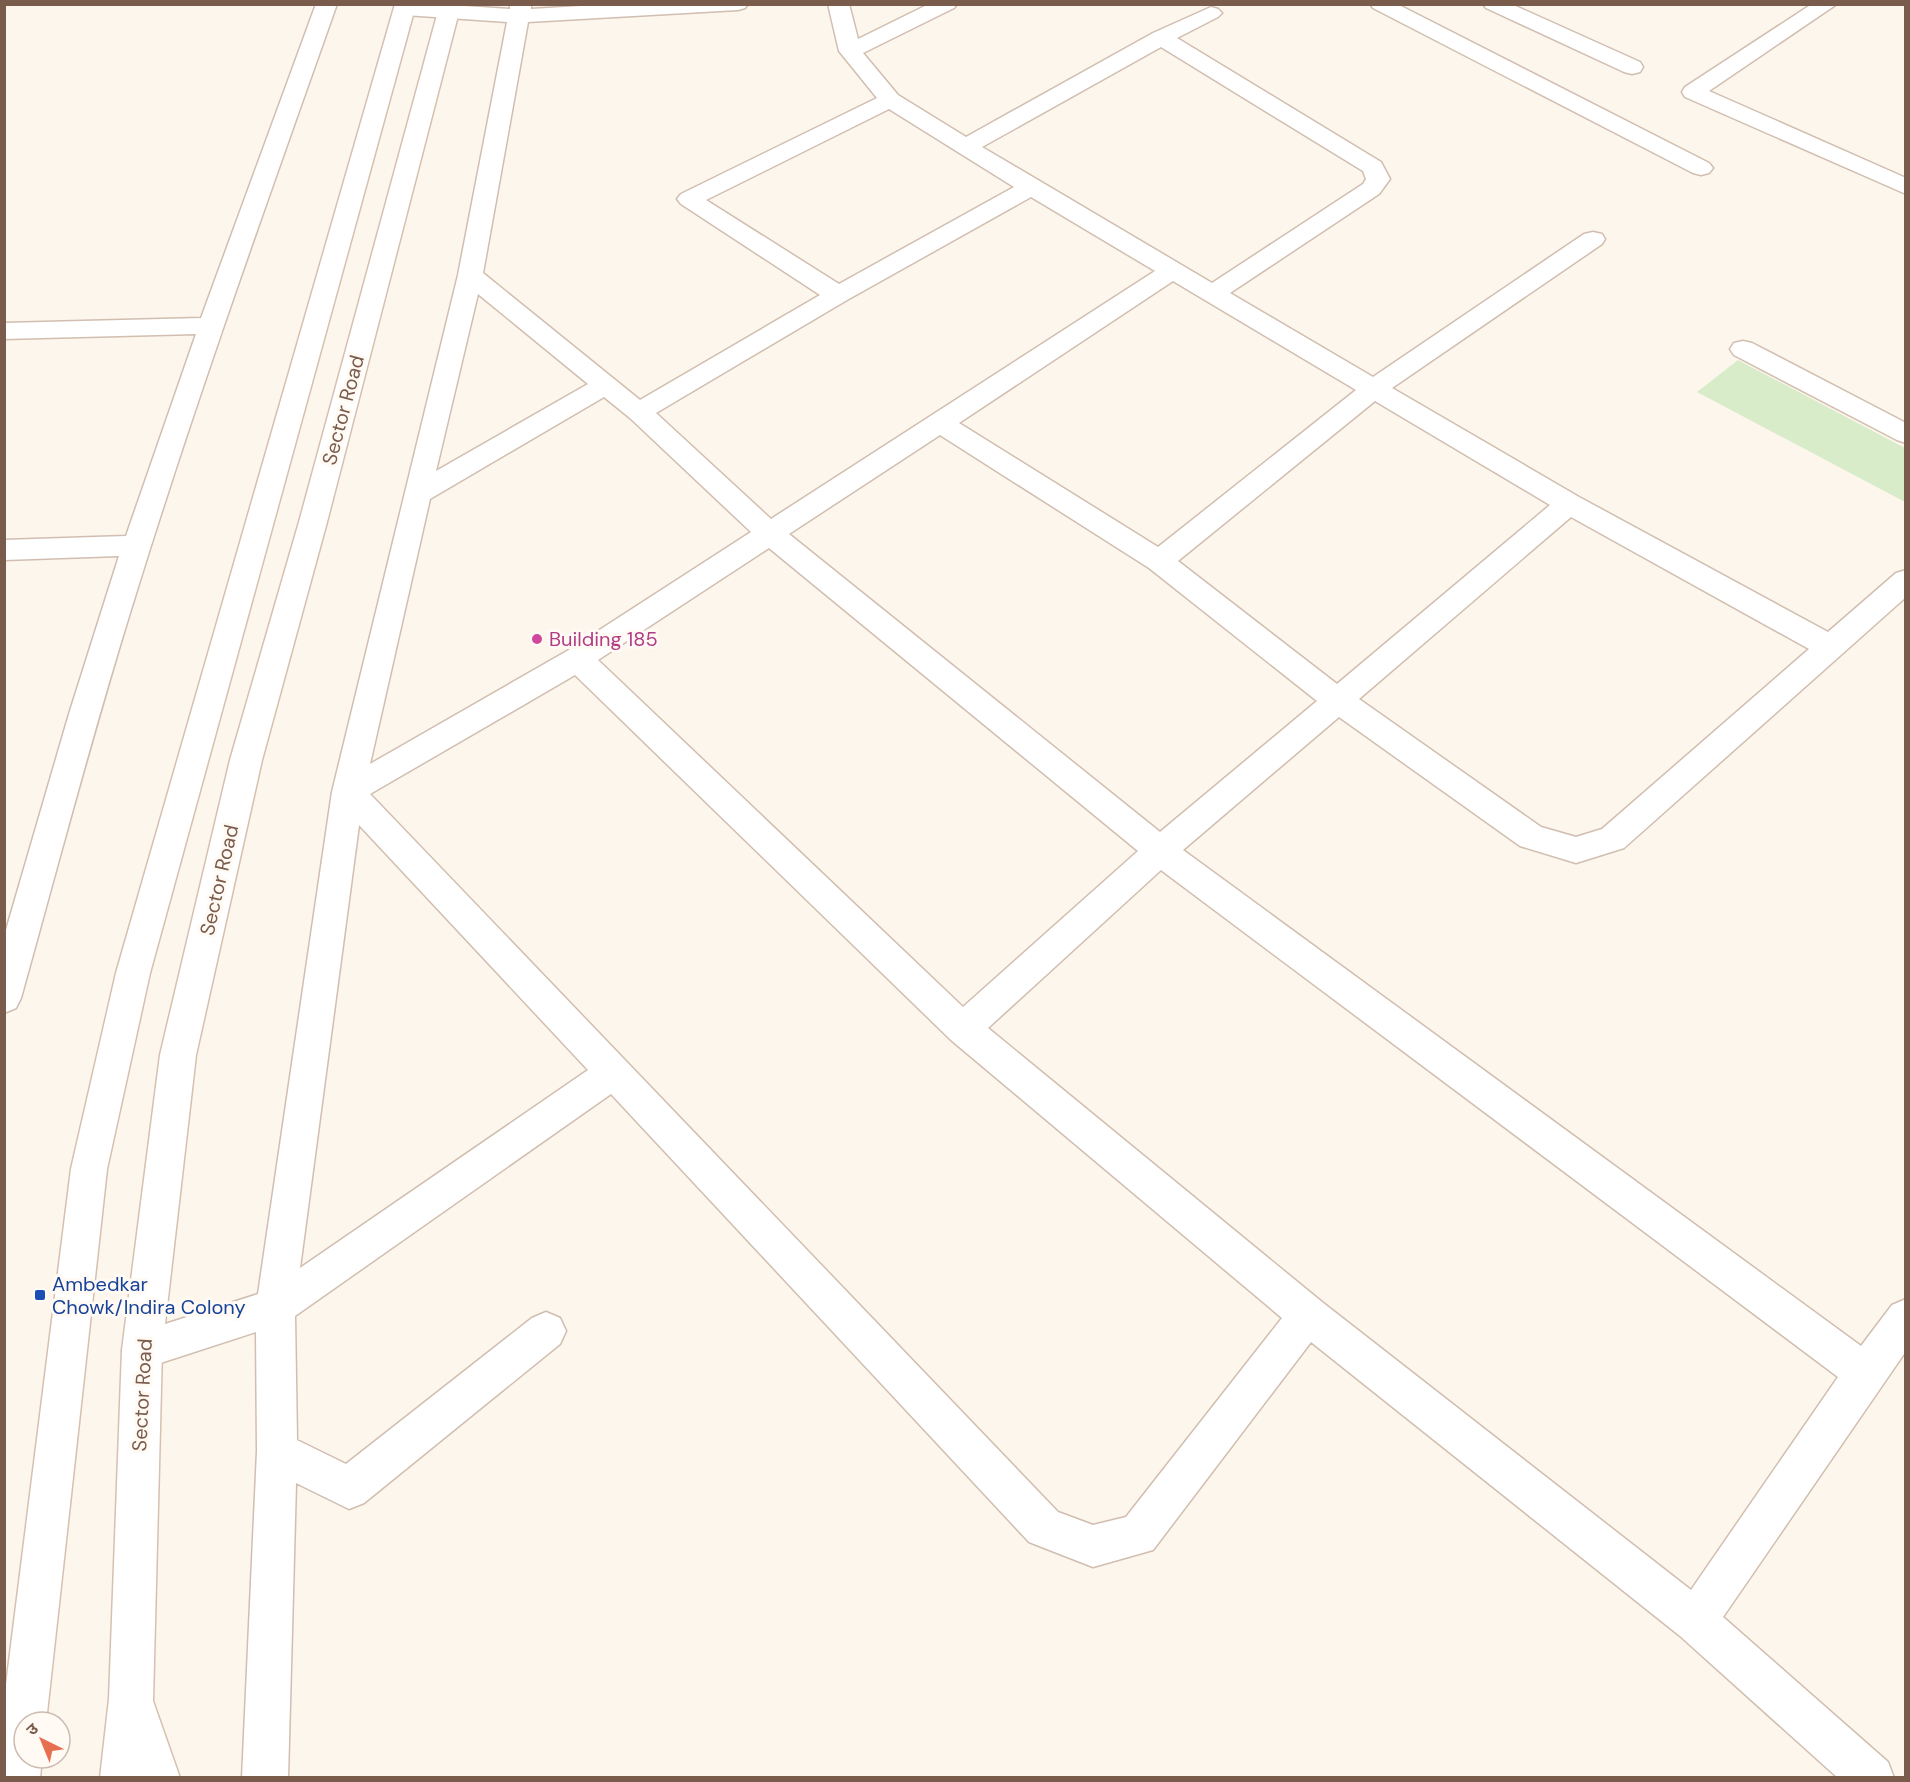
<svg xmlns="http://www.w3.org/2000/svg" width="1910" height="1782" font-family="'DM Sans','Noto Sans Devanagari',sans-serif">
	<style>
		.green { fill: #d8ecc9 }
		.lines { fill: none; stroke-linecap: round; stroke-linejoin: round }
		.minor-casing { stroke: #d1beb0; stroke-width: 3 }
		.secondary-casing { stroke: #d6c0b0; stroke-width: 3 }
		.minor { fill: #fff; fill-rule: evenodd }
		.secondary { fill: #fff; fill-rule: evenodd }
		.hotel-dot { fill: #d1479c; stroke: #fffaf3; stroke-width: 2 }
		.transit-dot { fill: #1a4fb4; stroke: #fffaf3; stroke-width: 2 }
		.labels { text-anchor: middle; stroke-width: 6; stroke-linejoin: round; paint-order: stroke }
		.street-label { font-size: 20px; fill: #7a5c4d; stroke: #fffaf3 }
		.hotel-label { font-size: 20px; fill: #b23c85; stroke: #fffaf3; text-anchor: start }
		.transit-label { font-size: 20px; fill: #164399; stroke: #fffaf3; text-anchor: start }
	</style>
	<rect width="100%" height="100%" fill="#fdf6ec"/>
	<!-- green -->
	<polygon class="green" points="1738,360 1905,448 1905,502 1697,392"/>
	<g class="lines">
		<!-- minor casing -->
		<g class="minor-casing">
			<g id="minor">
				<path d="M 316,4 L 337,4 C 267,202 196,399 134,600 C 93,731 58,865 21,998 L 16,1008 L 4,1013 L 4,937 L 69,714 L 119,556 L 4,560 L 4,540 L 126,536 L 196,334 L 4,339 L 4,323 L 201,318 Z"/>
				<path d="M 434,4 L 510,9 L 510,4 L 531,4 L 531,9 L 614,4 L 748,4 L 745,8 L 738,10 L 528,22 L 483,273 L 640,400 L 820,295 L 681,204 L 677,199 L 681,194 L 877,98 L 839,51 L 828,4 L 849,4 L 858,39 L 929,4 L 957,4 L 954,8 L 863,53 L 898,95 L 966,137 L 1153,33 L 1211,7 L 1218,9 L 1222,13 L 1218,17 L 1177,38 L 1381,162 L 1390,179 L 1379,194 L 1230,293 L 1373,377 L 1584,234 L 1593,232 L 1602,234 L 1605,239 L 1602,244 L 1392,388 L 1579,497 L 1828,632 L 1896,573 L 1906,570 L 1906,597 L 1624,848 L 1576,863 L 1520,846 L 1339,717 L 1183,850 L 1861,1346 L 1892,1305 L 1906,1299 L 1906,1351 L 1723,1617 L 1888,1762 L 1894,1778 L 1838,1778 L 1680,1636 L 1311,1342 L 1153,1550 L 1093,1567 L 1029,1542 L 611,1094 L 295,1316 L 297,1440 L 346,1464 L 532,1318 L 546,1312 L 560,1318 L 566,1331 L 560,1344 L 364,1503 L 349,1509 L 296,1483 L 288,1778 L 242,1778 L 257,1451 L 256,1332 L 142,1369 L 128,1364 L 122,1350 L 128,1336 L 258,1294 L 332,792 L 458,275 L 507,22 L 405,15 L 398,13 L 395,9 L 398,4 ZM 1161,47 L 1363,171 L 1366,179 L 1363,184 L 1212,283 L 982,147 ZM 889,109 L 1014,187 L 839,284 L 706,200 ZM 1031,197 L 1155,271 L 771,519 L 656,413 L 847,300 ZM 1173,281 L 1356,390 L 1158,547 L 959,423 ZM 478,294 L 588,384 L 436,471 ZM 604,397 L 630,418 L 751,532 L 567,651 L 370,764 L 430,499 ZM 1375,401 L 1550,505 L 1337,684 L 1178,561 ZM 940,435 L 1149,568 L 1317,701 L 1160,832 L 789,534 ZM 1571,517 L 1809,649 L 1602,829 L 1576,837 L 1541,827 L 1359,699 ZM 769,548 L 1138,851 L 963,1007 L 598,660 ZM 575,675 L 951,1040 L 1282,1318 L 1126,1517 L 1093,1525 L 1058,1512 L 370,794 ZM 359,825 L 588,1070 L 300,1268 ZM 1161,870 L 1838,1377 L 1691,1590 L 1322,1302 L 988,1028 Z"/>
				<polygon points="1370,4 1397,4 1709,163 1713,168 1709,173 1701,175 1693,173 1373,8"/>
				<polygon points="1483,4 1511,4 1640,62 1643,67 1640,72 1632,74 1624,72 1486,8"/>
				<polygon points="1812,4 1837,4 1709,91 1906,178 1906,194 1685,97 1682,92 1685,87"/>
				<polygon points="1743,341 1752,343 1906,423 1906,443 1897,440 1734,355 1730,349 1734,343"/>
			</g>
		</g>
		<!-- secondary casing -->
		<g class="secondary-casing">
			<g id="secondary">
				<polygon points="395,4 416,4 150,973 107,1169 46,1722 24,1722 24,1758 42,1758 40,1778 4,1778 4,1701 71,1169 116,973"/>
				<polygon points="440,4 461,4 327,522 262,760 196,1055 162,1350 153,1701 180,1778 100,1778 109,1699 122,1350 160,1055 230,760 299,522"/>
			</g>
		</g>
		<!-- minor -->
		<use href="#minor" class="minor"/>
		<!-- secondary -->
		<use href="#secondary" class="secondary"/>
	</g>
	<!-- markers -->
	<circle class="hotel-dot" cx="537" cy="639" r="6"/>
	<rect class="transit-dot" x="34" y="1289" width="12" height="12" rx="3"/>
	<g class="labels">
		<!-- street labels -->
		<g class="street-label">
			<text transform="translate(343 410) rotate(-75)" y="7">Sector Road</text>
			<text transform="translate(219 880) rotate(-77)" y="7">Sector Road</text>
			<text transform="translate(142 1395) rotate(-87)" y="7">Sector Road</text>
		</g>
		<!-- hotel labels -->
		<g class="hotel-label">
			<text x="549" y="646">Building 185</text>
		</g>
		<!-- transit labels -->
		<g class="transit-label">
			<text x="52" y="1291">Ambedkar<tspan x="52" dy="23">Chowk/Indira Colony</tspan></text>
		</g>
	</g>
	<!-- border -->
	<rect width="1910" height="1782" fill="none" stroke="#7a5c4d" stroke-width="12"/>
	<!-- north arrow -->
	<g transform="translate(42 1740) rotate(317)"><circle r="28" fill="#fffaf3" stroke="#cabbb1" stroke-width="1.5"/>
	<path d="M0-4.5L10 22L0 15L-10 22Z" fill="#e76f51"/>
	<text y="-9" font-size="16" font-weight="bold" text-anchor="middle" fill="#7a5c4d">उ</text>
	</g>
</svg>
